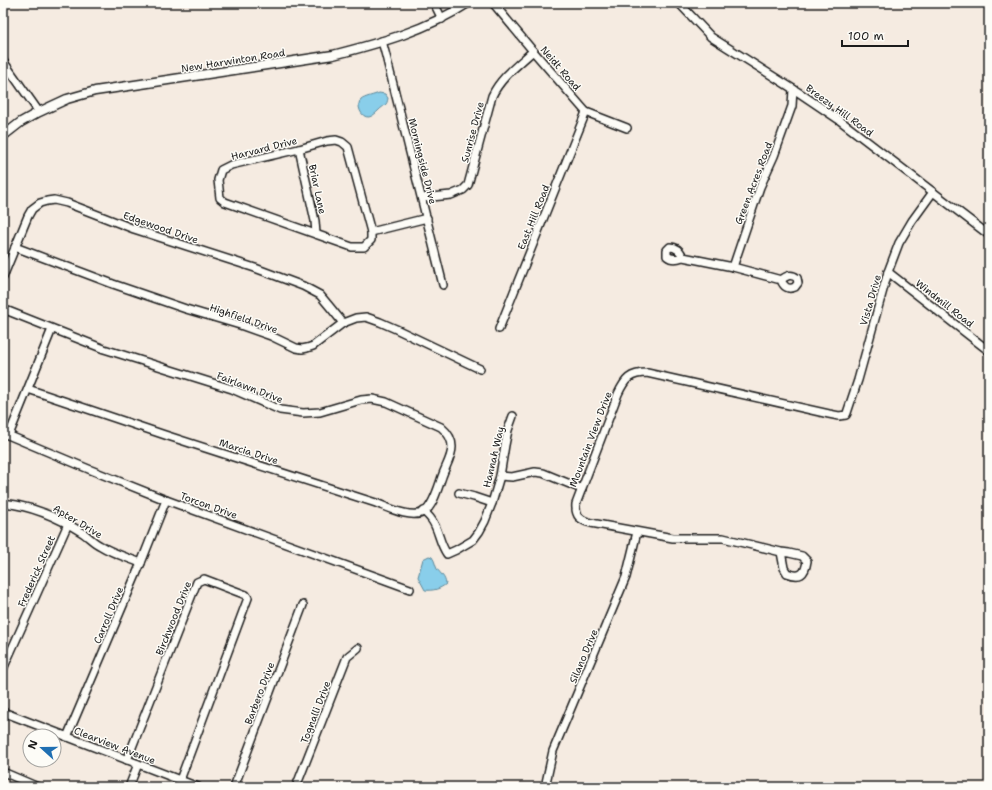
<svg xmlns="http://www.w3.org/2000/svg" width="992" height="790" font-family="'Shantell Sans',sans-serif">
	<style>
		.water { fill: #89ceea; stroke: #5d8798 }
		.lines { fill: none; stroke-linecap: round; stroke-linejoin: round }
		.minor-casing { stroke: #1c1c1c; stroke-width: 10 }
		.major-casing { stroke: #1c1c1c; stroke-width: 11 }
		.minor { stroke: #fdfcf7; stroke-width: 7 }
		.major { stroke: #fdfcf7; stroke-width: 8 }
		.labels { text-anchor: middle; stroke-width: 3; stroke-linejoin: round; paint-order: stroke }
		.street-label { font-size: 10px; fill: #1c1c1c; stroke: #fdfcf7 }
	</style>
	<rect width="100%" height="100%" fill="#f5ebe1"/>
	<filter id="ink" filterUnits="userSpaceOnUse"><feTurbulence type="fractalNoise" baseFrequency=".025" numOctaves="2"/><feDisplacementMap in="SourceGraphic" scale="8" xChannelSelector="R" yChannelSelector="G"/><feConvolveMatrix kernelMatrix="1 2 1 2 8 2 1 2 1" color-interpolation-filters="sRGB"/></filter>
	<g filter="url(#ink)">
		<!-- water -->
		<g class="water">
			<path d="M 379,93 L 385,94 L 388,98 C 387,106 384,105 379,110 C 376,113 373,116 369,117 C 361,118 356,105 361,100 C 364,97 375,95 379,93 Z"/>
			<path d="M 429,556 L 432,557 C 435,561 435,565 437,569 C 441,574 445,577 446,584 C 440,589 433,591 425,590 L 418,577 L 423,559 Z"/>
		</g>
		<g class="lines">
			<!-- minor casing -->
			<g class="minor-casing">
				<g id="minor">
					<polyline points="434,3 442,19"/>
					<polyline points="493,3 533,51 586,112 627,128"/>
					<polyline points="679,3 711,37 798,92 838,119 989,235"/>
					<polyline points="382,41 386,56 443,285"/>
					<polyline points="3,61 39,112"/>
					<polygon points="336,140 342,142 348,147 371,232 371,240 364,247 352,247 225,202 220,198 218,180 221,170 231,165 299,149 327,141"/>
					<polyline points="299,149 315,221 316,234"/>
					<path d="M 422,198 L 451,195 L 463,190 L 468,185 L 492,96 C 501,77 518,65 533,51"/>
					<polyline points="371,232 427,218"/>
					<polyline points="15,247 113,284 186,309 240,325 271,336 296,348 302,349 307,348 313,346 343,323 356,318 366,317 380,322 396,329 480,369"/>
					<path d="M 683,257 C 681,252 677,247 670,247 L 667,250 L 667,256 C 672,260 677,259 683,257 L 733,267 L 781,280 C 784,287 788,290 795,287 L 798,283 L 797,278 C 791,273 786,276 781,280"/>
					<polyline points="733,267 760,187 774,156 792,106 793,89"/>
					<polyline points="888,272 989,351"/>
					<polyline points="3,277 28,216 32,209 40,203 47,201 54,200 67,203 134,229 255,268 303,286 320,295 330,307 343,323"/>
					<path d="M 3,309 L 104,349 L 232,389 L 280,410 L 303,413 L 320,412 L 361,400 L 372,399 L 386,402 L 441,427 C 447,432 452,439 452,447 C 452,456 446,466 443,474 C 439,484 434,506 424,512 C 411,519 389,508 376,503 L 165,435 L 28,389"/>
					<polyline points="499,329 586,112"/>
					<polyline points="3,433 91,470 166,500 410,589"/>
					<polyline points="9,435 52,329"/>
					<polyline points="500,476 512,477 535,472 543,473 582,489"/>
					<polyline points="459,493 474,497 492,503"/>
					<path d="M 3,503 C 33,506 58,517 83,533 C 89,537 94,543 101,546 C 112,553 128,558 141,563"/>
					<path d="M 424,511 C 426,514 429,516 431,519 C 439,529 439,543 447,554 L 456,550 L 473,540 L 479,532 L 485,521 L 492,503 L 500,476 L 505,445 L 508,430 L 513,416"/>
					<path d="M 781,552 L 784,568 L 787,573 C 800,578 805,575 807,561 L 802,556 L 789,553 L 781,552 L 723,538 L 673,538 L 591,523 C 580,520 575,516 576,504 L 618,394 C 625,379 630,373 647,373 L 829,414 L 839,416 L 846,415 L 847,413 L 858,380 L 888,272 L 899,243 L 912,221 L 933,192"/>
					<polyline points="3,669 68,524"/>
					<polyline points="3,712 198,787"/>
					<polyline points="67,737 141,563 166,500"/>
					<polyline points="127,760 197,582 204,579 246,595 248,598 180,780"/>
					<polyline points="3,772 38,787"/>
					<polyline points="129,787 138,764"/>
					<polyline points="234,787 303,605"/>
					<polyline points="296,787 347,657 358,648"/>
					<polyline points="545,787 553,751 626,577 637,532"/>
				</g>
			</g>
			<!-- major casing -->
			<g class="major-casing">
				<path id="major" d="M 3,136 L 21,122 L 39,112 L 67,99 L 95,91 L 333,55 C 380,43 427,30 468,3"/>
			</g>
			<!-- minor -->
			<use href="#minor" class="minor"/>
			<!-- major -->
			<use href="#major" class="major"/>
		</g>
	</g>
	<g class="labels">
		<!-- street labels -->
		<g class="street-label">
			<text transform="translate(233 60) rotate(-9)" y="4">New Harwinton Road</text>
			<text transform="translate(561 68) rotate(49)" y="4">Neidt Road</text>
			<text transform="translate(840 110) rotate(36)" y="4">Breezy Hill Road</text>
			<text transform="translate(472 132) rotate(-75)" y="4">Sunrise Drive</text>
			<text transform="translate(264 148) rotate(-14)" y="4">Harvard Drive</text>
			<text transform="translate(423 161) rotate(76)" y="4">Morningside Drive</text>
			<text transform="translate(753 183) rotate(-69)" y="4">Green Acres Road</text>
			<text transform="translate(318 189) rotate(78)" y="4">Briar Lane</text>
			<text transform="translate(533 217) rotate(-68)" y="4">East Hill Road</text>
			<text transform="translate(161 227) rotate(19)" y="4">Edgewood Drive</text>
			<text transform="translate(870 300) rotate(-74)" y="4">Vista Drive</text>
			<text transform="translate(945 303) rotate(38)" y="4">Windmill Road</text>
			<text transform="translate(244 318) rotate(19)" y="4">Highfield Drive</text>
			<text transform="translate(250 387) rotate(21)" y="4">Fairlawn Drive</text>
			<text transform="translate(590 439) rotate(-69)" y="4">Mountain View Drive</text>
			<text transform="translate(249 451) rotate(18)" y="4">Marcia Drive</text>
			<text transform="translate(493 457) rotate(-77)" y="4">Hannah Way</text>
			<text transform="translate(209 505) rotate(20)" y="4">Torcon Drive</text>
			<text transform="translate(78 521) rotate(31)" y="4">Apter Drive</text>
			<text transform="translate(36 571) rotate(-66)" y="4">Frederick Street</text>
			<text transform="translate(108 615) rotate(-67)" y="4">Carroll Drive</text>
			<text transform="translate(173 618) rotate(-68)" y="4">Birchwood Drive</text>
			<text transform="translate(583 656) rotate(-67)" y="4">Silano Drive</text>
			<text transform="translate(259 693) rotate(-69)" y="4">Barbero Drive</text>
			<text transform="translate(315 712) rotate(-69)" y="4">Tognalli Drive</text>
			<text transform="translate(115 745) rotate(21)" y="4">Clearview Avenue</text>
		</g>
	</g>
	<!-- margin -->
	<rect width="992" height="790" fill="none" stroke="#fdfcf7" stroke-width="16"/>
	<rect x="8" y="8" width="976" height="774" fill="none" stroke="#1c1c1c" stroke-width="1.5" filter="url(#ink)"/>
	<!-- north arrow -->
	<g transform="translate(42 748) rotate(291)"><circle r="19" fill="#fdfcf7" stroke="#a3a29f"/>
	<path d="M0-3L7 15L0 10L-7 15Z" fill="#1f6fb2"/>
	<text y="-6" font-size="11" font-weight="bold" text-anchor="middle" fill="#1c1c1c">N</text>
	</g>
	<!-- scale -->
	<path d="M842 40v6h66v-6" fill="none" stroke="#1c1c1c" stroke-width="2"/>
	<text x="848" y="40" font-size="12" fill="#1c1c1c" stroke="#fdfcf7" stroke-width="3" paint-order="stroke">100 m</text>
</svg>
